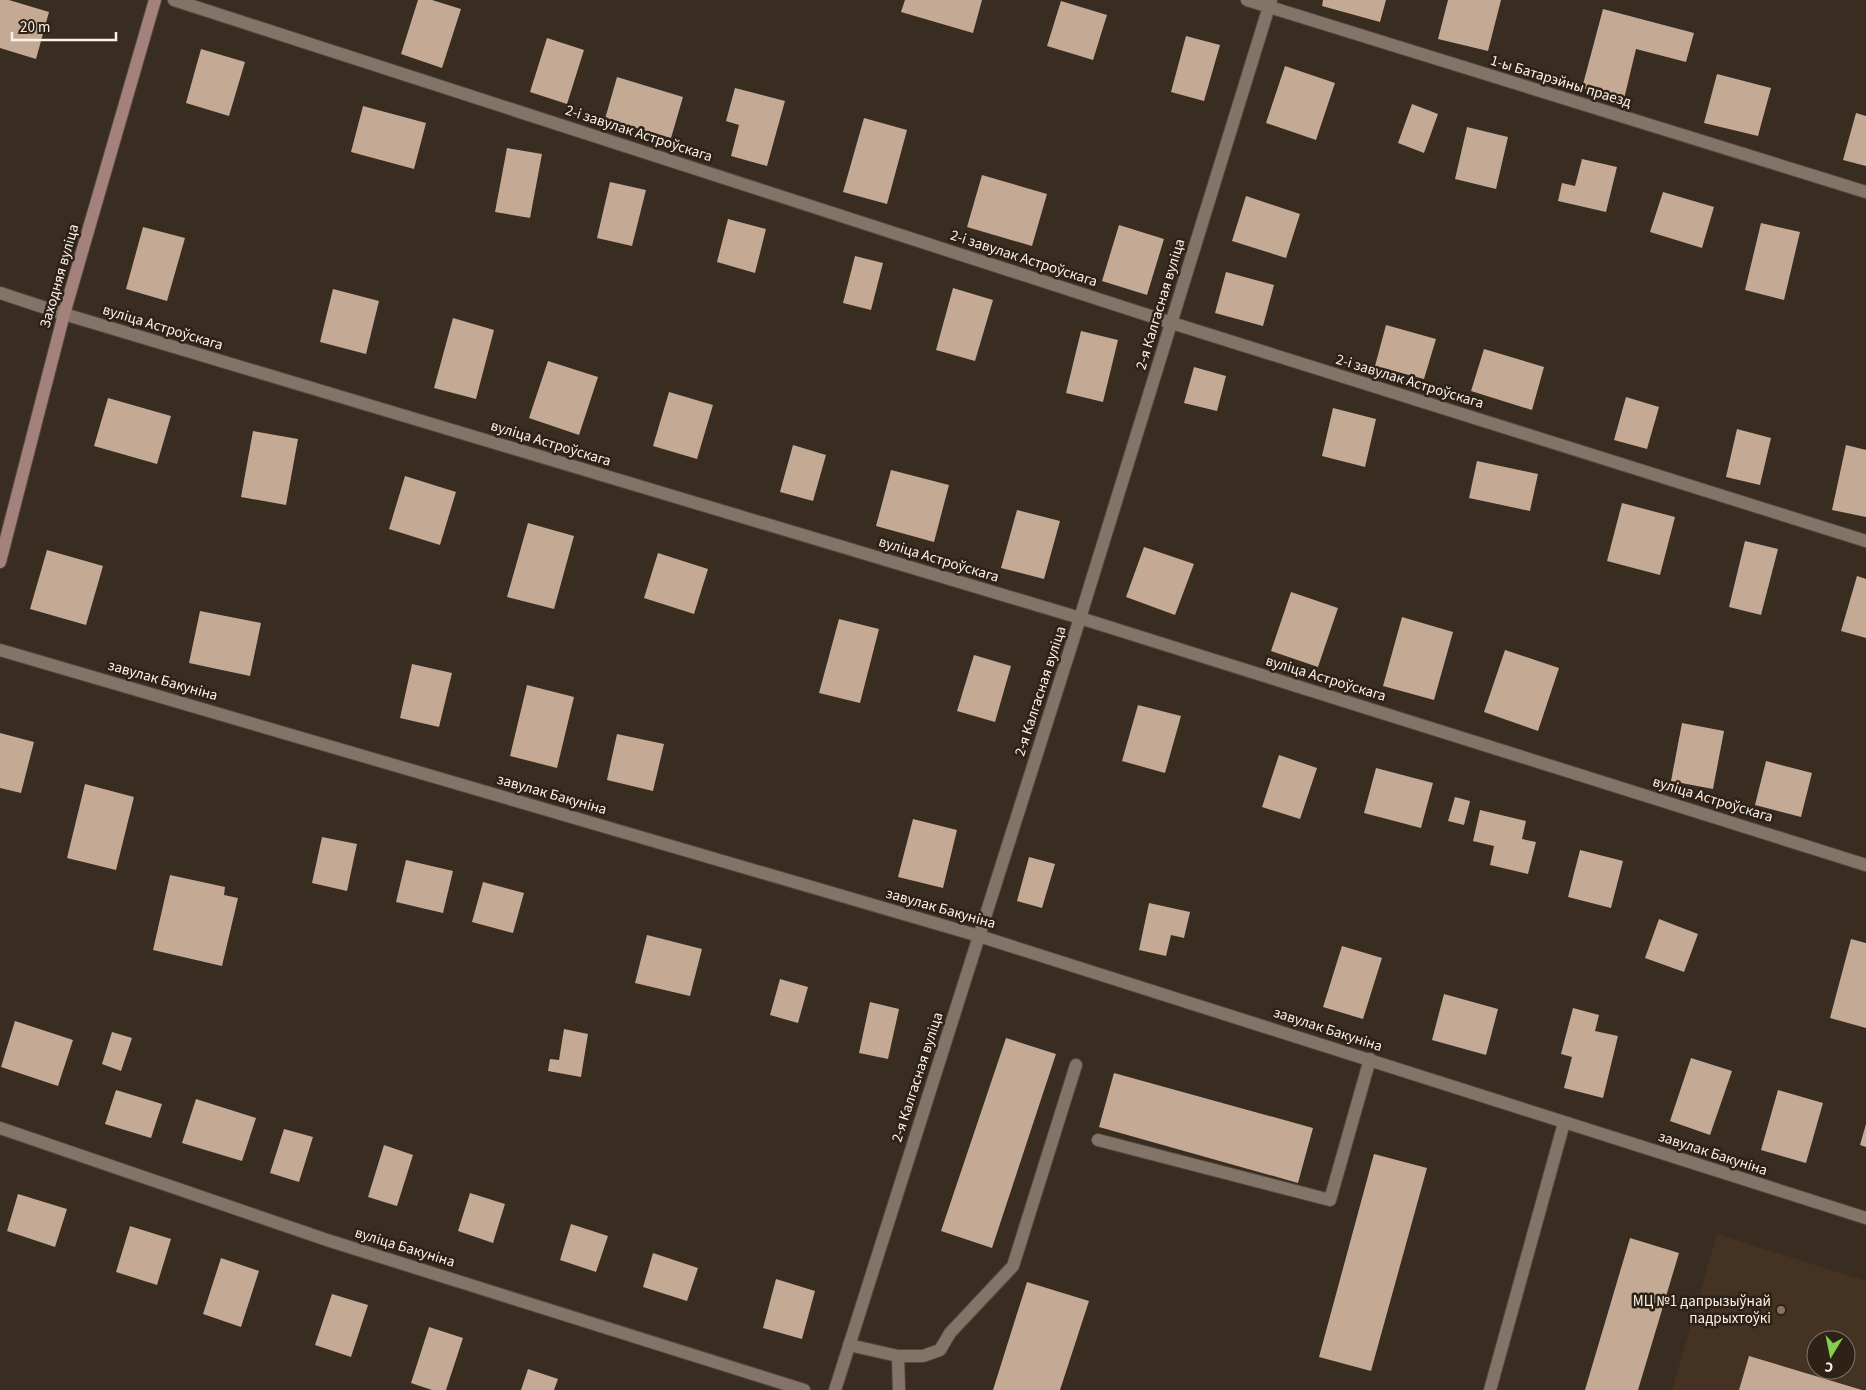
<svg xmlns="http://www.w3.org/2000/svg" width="1866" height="1390" font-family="'Source Sans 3',sans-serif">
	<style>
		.built { fill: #443222; fill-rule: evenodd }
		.building { fill: #c4aa95 }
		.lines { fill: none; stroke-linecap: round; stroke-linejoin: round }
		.lane-casing { stroke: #554940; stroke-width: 14 }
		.street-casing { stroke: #554940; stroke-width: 14 }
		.secondary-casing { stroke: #554940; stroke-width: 14 }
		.lane { stroke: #837468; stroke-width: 12 }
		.street { stroke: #837468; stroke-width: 12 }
		.secondary { stroke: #a4817a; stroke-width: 12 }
		.education-dot { fill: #8d6e63; stroke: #2e2217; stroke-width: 2 }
		.labels { text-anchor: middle; stroke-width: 5; stroke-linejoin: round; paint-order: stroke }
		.street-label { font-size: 15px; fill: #fbf2eb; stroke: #2e2217 }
		.poi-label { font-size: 15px; fill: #fbf2eb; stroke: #2e2217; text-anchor: end }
	</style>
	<rect width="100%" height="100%" fill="#392c21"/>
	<!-- built -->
	<path class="built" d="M 1717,1234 L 1866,1281 L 1866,1390 L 1672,1390 ZM 1816,1340 L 1846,1340 L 1846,1370 L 1816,1370 Z"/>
	<!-- building -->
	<g class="building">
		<polygon points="0,0 9,0 49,12 36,59 0,48"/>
		<polygon points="418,0 432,0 461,9 442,68 401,54"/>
		<polygon points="905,0 982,0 973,33 901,12"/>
		<polygon points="1323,0 1386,0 1380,22 1322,6"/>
		<polygon points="1448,0 1501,0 1488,51 1438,39"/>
		<polygon points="1061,1 1107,15 1093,60 1047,46"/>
		<polygon points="1603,9 1694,33 1686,62 1636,49 1624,99 1582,88"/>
		<polygon points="1186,36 1220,45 1204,101 1171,92"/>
		<polygon points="547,38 584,50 567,104 530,92"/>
		<polygon points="201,49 245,62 229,116 186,103"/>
		<polygon points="1285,66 1335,83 1316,140 1266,123"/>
		<polygon points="1717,74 1771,88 1758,136 1704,123"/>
		<polygon points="617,77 683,97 671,138 605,119"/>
		<polygon points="735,88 785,101 767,166 731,156 739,125 726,121"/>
		<polygon points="1412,104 1438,114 1424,153 1398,143"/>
		<polygon points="363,106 426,123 414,169 351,152"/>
		<polygon points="1856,113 1866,116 1866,166 1843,160"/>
		<polygon points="864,118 907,130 887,204 843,192"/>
		<polygon points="1467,127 1508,137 1496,189 1455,179"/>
		<polygon points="507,148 542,154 530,218 495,212"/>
		<polygon points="1582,159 1617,167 1606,212 1558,201 1562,183 1575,186"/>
		<polygon points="982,175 1047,194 1032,246 967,227"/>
		<polygon points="610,182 646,190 632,246 597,238"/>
		<polygon points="1663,192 1714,207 1702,248 1650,232"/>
		<polygon points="1246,196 1300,214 1286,258 1232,241"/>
		<polygon points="728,219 766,229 755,273 717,262"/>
		<polygon points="1761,223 1800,232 1784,300 1745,290"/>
		<polygon points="1119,225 1164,239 1147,295 1102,281"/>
		<polygon points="143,227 185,238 167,301 126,289"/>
		<polygon points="855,256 883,263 871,310 843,303"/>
		<polygon points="1226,272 1274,285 1263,326 1215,313"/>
		<polygon points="953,288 993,300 975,361 936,350"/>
		<polygon points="333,289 379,301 366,354 320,342"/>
		<polygon points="453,318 494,330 476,399 434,388"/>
		<polygon points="1386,325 1436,339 1424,379 1375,366"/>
		<polygon points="1081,331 1118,340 1103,402 1066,393"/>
		<polygon points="1484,349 1544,367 1532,410 1471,391"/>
		<polygon points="548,361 598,377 579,435 529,418"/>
		<polygon points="1194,367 1226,376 1217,411 1184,403"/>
		<polygon points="669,392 713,405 697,459 653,446"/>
		<polygon points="1626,397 1659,407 1647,449 1614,440"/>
		<polygon points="108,398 171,416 157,464 94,446"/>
		<polygon points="1333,408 1376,419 1365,467 1322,456"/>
		<polygon points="1737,429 1771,438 1760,485 1726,477"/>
		<polygon points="253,431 298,439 286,505 241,497"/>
		<polygon points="793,445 826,455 813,501 780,492"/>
		<polygon points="1846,445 1866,450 1866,517 1832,510"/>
		<polygon points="1477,461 1538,474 1530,511 1469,498"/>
		<polygon points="891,470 949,485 934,542 876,526"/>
		<polygon points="405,476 456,492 440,545 389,529"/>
		<polygon points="1622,503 1675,517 1660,575 1607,561"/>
		<polygon points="1017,510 1060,521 1044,579 1001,568"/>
		<polygon points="528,523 574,536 554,609 507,597"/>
		<polygon points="1745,541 1778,549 1761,615 1729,607"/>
		<polygon points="1144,547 1194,564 1175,615 1126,597"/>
		<polygon points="47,550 103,566 86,625 30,609"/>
		<polygon points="658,553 708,569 694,614 644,598"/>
		<polygon points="1857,576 1866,579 1866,638 1841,631"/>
		<polygon points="1291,592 1338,608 1318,667 1271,651"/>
		<polygon points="200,611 261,623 250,676 189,663"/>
		<polygon points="1402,617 1453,632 1434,700 1383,686"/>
		<polygon points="839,619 879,629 860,703 819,693"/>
		<polygon points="1505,650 1559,668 1538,731 1484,712"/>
		<polygon points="974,655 1011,666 995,722 957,711"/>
		<polygon points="412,664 452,673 439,727 400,718"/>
		<polygon points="527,685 574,697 557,768 510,756"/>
		<polygon points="1138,705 1181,716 1165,773 1122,761"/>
		<polygon points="1682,723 1724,731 1713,789 1671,781"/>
		<polygon points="0,733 34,742 21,793 0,788"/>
		<polygon points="617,734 664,744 653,791 607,780"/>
		<polygon points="1279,755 1317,768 1300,819 1262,807"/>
		<polygon points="1766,761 1812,773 1801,817 1755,805"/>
		<polygon points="1376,768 1433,783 1421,828 1364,813"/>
		<polygon points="85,784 134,797 116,870 67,858"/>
		<polygon points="1455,797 1470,801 1464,825 1448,821"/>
		<polygon points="1480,810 1526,821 1522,839 1536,842 1528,874 1490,865 1494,846 1473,841"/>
		<polygon points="913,819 957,830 943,888 898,877"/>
		<polygon points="322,837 357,844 347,891 312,883"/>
		<polygon points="1580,850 1623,861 1611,908 1568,897"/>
		<polygon points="1029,857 1055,864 1042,908 1017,901"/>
		<polygon points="406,860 453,871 443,913 396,902"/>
		<polygon points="170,875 225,887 224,895 238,898 222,966 153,950"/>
		<polygon points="483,882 524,893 513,933 472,922"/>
		<polygon points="1149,903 1190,912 1184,938 1171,935 1166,956 1139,950"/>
		<polygon points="1659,919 1698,934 1684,972 1645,958"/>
		<polygon points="647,935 702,949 690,996 635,983"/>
		<polygon points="1851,939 1866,943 1866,1028 1830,1018"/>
		<polygon points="1342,946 1382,958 1363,1019 1323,1007"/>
		<polygon points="780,979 808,987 798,1023 770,1015"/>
		<polygon points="1444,994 1498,1009 1486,1055 1432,1040"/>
		<polygon points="870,1002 899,1009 888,1059 859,1053"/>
		<polygon points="1573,1008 1599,1015 1595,1031 1618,1036 1603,1098 1564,1088 1572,1057 1561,1054"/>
		<polygon points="15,1021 73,1040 58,1086 1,1067"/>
		<polygon points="564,1029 588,1034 581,1077 548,1071 550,1059 559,1060"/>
		<polygon points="112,1032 132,1038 121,1071 102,1064"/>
		<polygon points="1006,1038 1056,1054 992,1248 941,1231"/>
		<polygon points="1691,1058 1732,1071 1710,1135 1670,1121"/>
		<polygon points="1114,1073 1313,1128 1298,1183 1099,1127"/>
		<polygon points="116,1090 162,1104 151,1138 105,1124"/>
		<polygon points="1778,1090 1823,1103 1806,1163 1761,1150"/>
		<polygon points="196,1099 256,1118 242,1161 182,1143"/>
		<polygon points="1866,1124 1866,1147 1860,1145"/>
		<polygon points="284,1129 313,1137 299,1182 270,1173"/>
		<polygon points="384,1145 413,1155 397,1206 368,1197"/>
		<polygon points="1374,1154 1427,1168 1371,1371 1319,1357"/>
		<polygon points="470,1193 505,1204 493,1243 458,1231"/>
		<polygon points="18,1194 67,1209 55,1247 7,1231"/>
		<polygon points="571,1224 608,1236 596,1272 560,1260"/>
		<polygon points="130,1226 171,1239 157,1285 116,1272"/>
		<polygon points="1630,1238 1679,1253 1638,1390 1585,1390"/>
		<polygon points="653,1253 698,1268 687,1301 643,1287"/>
		<polygon points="221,1258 259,1271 241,1327 203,1314"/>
		<polygon points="776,1279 815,1291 802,1339 763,1328"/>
		<polygon points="1027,1282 1089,1301 1060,1390 993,1390"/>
		<polygon points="332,1294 368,1305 351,1357 315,1345"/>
		<polygon points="429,1327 463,1338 446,1390 432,1390 411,1383"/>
		<polygon points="1749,1356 1862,1390 1739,1390"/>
		<polygon points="528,1369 558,1379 554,1390 521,1390"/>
	</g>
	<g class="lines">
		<!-- lane casing -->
		<g class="lane-casing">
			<g id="lane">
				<polyline points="1098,1140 1330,1200 1370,1059"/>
				<polyline points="849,1345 898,1356 899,1390"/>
				<polyline points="898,1356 923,1356 940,1350 950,1333 1013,1266 1076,1065"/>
				<polyline points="1490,1390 1564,1123"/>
			</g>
		</g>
		<!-- street casing -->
		<g class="street-casing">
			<g id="street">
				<polyline points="174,0 1172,323 1866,541"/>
				<polyline points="1247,0 1866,192"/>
				<polyline points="0,293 64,314 1080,618 1866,865"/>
				<polyline points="0,650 979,936 1866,1218"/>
				<polyline points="0,1128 327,1240 804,1390"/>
				<polyline points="835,1390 1080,618 1271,0"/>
			</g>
		</g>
		<!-- secondary casing -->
		<g class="secondary-casing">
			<polyline id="secondary" points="0,562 64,314 155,0"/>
		</g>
		<!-- lane -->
		<use href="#lane" class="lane"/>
		<!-- street -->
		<use href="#street" class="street"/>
		<!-- secondary -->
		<use href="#secondary" class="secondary"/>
	</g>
	<!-- markers -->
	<circle class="education-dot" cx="1781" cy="1310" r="5"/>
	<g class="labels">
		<!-- street labels -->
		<g class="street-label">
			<text transform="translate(1561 81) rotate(17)" y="5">1-ы Батарэйны праезд</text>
			<text transform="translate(639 133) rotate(18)" y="5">2-і завулак Астроўскага</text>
			<text transform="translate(1024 258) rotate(18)" y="5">2-і завулак Астроўскага</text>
			<text transform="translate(59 276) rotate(-74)" y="5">Заходняя вуліца</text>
			<text transform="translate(1160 304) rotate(-73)" y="5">2-я Калгасная вуліца</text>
			<text transform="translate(163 327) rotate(17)" y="5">вуліца Астроўскага</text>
			<text transform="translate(1410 381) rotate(17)" y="5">2-і завулак Астроўскага</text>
			<text transform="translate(551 443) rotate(17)" y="5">вуліца Астроўскага</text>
			<text transform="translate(939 559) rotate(17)" y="5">вуліца Астроўскага</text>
			<text transform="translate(1326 678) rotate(17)" y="5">вуліца Астроўскага</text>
			<text transform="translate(163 680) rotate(16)" y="5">завулак Бакуніна</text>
			<text transform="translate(1040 691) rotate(-72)" y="5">2-я Калгасная вуліца</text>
			<text transform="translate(552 794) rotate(16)" y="5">завулак Бакуніна</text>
			<text transform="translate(1713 799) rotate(17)" y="5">вуліца Астроўскага</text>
			<text transform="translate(941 908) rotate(16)" y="5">завулак Бакуніна</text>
			<text transform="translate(1328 1029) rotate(18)" y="5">завулак Бакуніна</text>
			<text transform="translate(917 1077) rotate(-72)" y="5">2-я Калгасная вуліца</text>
			<text transform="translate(1713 1153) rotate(18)" y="5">завулак Бакуніна</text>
			<text transform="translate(405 1247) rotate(17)" y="5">вуліца Бакуніна</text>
		</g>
		<!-- poi labels -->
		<g class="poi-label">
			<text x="1771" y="1306">МЦ №1 дапрызыўнай<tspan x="1771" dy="17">падрыхтоўкі</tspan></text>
		</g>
	</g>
	<!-- north arrow -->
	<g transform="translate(1831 1355) rotate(190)"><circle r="24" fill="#2e2217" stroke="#80756c"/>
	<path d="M0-4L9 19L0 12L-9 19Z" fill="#84cf4d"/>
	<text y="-8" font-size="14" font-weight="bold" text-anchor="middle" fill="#fbf2eb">С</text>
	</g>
	<!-- scale -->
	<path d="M12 32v8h104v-8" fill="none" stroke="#fbf2eb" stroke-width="2.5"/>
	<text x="20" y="32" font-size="15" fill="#fbf2eb" stroke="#2e2217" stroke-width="4" paint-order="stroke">20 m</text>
</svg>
